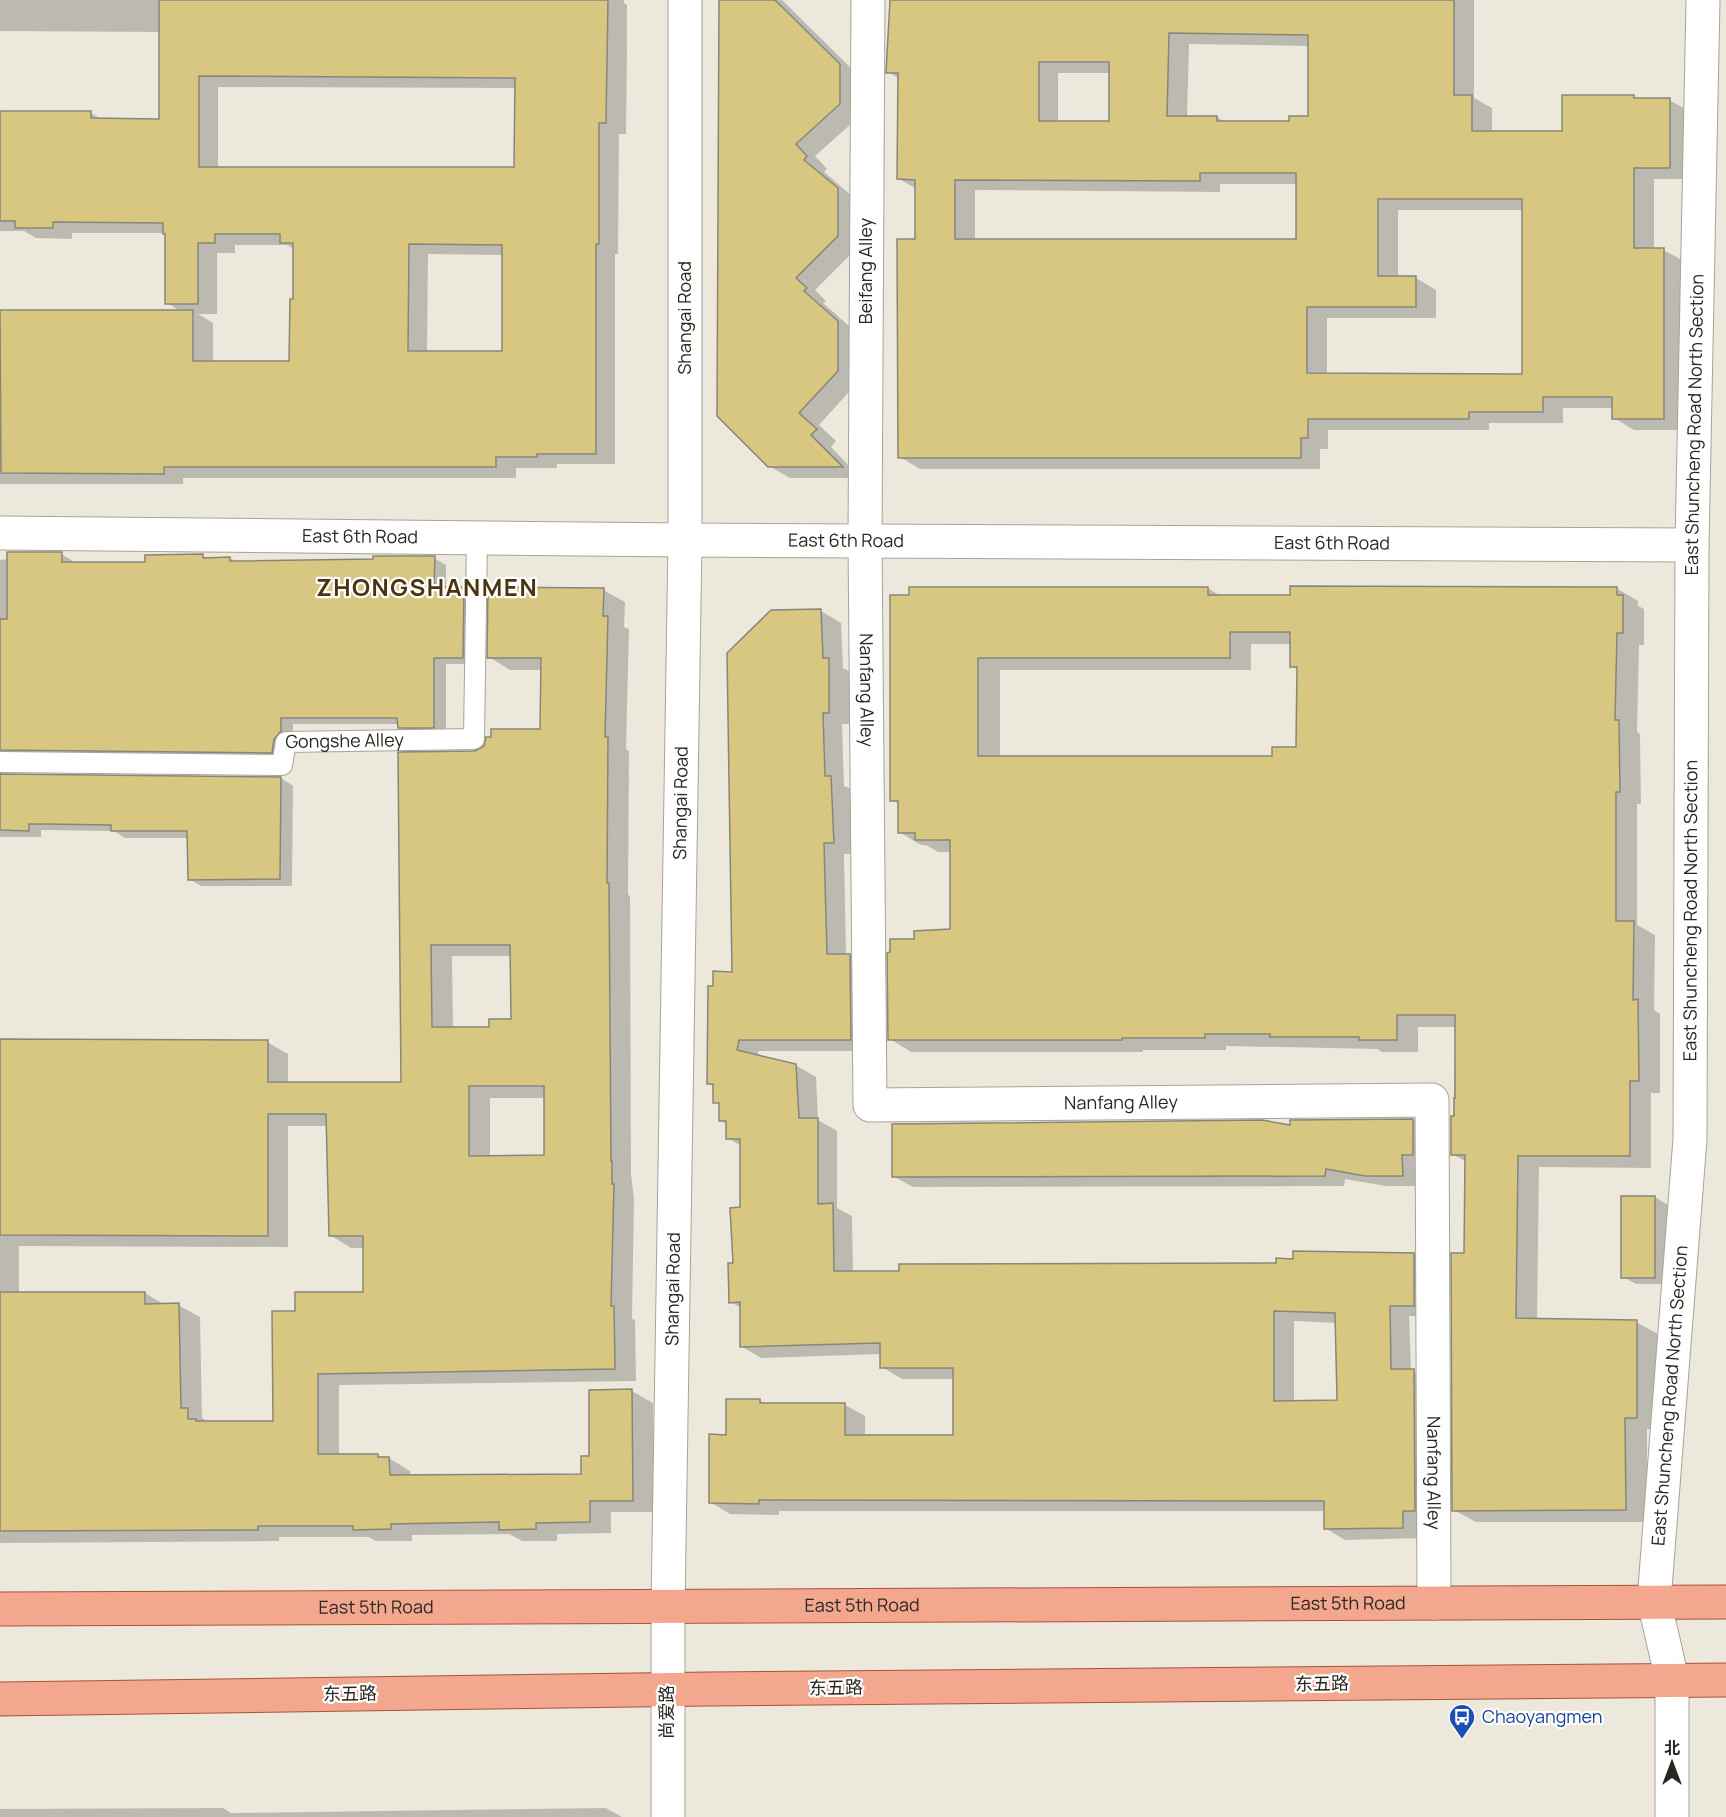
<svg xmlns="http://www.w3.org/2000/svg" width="1726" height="1817" font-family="Manrope,'Noto Sans SC',sans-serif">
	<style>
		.shadow { fill: #0003; fill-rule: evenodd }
		.building { fill: #d7c780; stroke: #898679; stroke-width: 1.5; fill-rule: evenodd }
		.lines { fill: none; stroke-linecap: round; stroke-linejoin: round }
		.service-casing { stroke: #a7a497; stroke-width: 22 }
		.minor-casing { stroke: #a7a497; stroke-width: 35 }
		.tertiary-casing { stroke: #a7a497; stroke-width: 35 }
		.primary-casing { stroke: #a75437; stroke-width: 35 }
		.service { stroke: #fff; stroke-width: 20 }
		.minor { stroke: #fff; stroke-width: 33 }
		.tertiary { stroke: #fff; stroke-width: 33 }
		.primary { stroke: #f3a78e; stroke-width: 33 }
		.labels { text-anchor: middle; stroke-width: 4.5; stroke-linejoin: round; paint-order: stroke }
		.street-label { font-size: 18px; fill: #282722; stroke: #fff }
		.transit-label { font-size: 18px; fill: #164399; stroke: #fff; text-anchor: start }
		.district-label { font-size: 24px; font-weight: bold; letter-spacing: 1.5px; fill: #4b3411; stroke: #fff }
	</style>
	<rect width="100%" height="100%" fill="#ece9dc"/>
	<!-- shadow -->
	<g class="shadow">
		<path d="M 0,0 L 624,0 L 624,3 L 627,5 L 627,52 L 626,134 L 619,134 L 618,254 L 615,254 L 615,464 L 557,464 L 557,468 L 516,468 L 516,478 L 183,478 L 183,484 L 0,484 L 0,311 L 182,312 L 167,303 L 167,234 L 165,233 L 72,233 L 72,239 L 36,238 L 24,231 L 0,231 L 0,112 L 91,113 L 103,120 L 160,121 L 160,32 L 0,31 ZM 218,87 L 517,88 L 515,168 L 218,168 ZM 235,245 L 287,245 L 294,249 L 294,301 L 291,362 L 213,362 L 213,323 L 198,314 L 217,314 L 217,253 L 235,253 ZM 428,254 L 504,255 L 504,352 L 427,352 Z"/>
		<polygon points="720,0 782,0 860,77 860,116 815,156 827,169 824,172 858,201 858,247 815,290 826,301 823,303 858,334 858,382 819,425 836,441 831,447 861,478 790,478 769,466"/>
		<path d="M 905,0 L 1474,0 L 1474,98 L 1492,108 L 1492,133 L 1564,133 L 1634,97 L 1639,100 L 1669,100 L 1689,111 L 1689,179 L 1654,179 L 1654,250 L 1663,250 L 1684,261 L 1684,430 L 1634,430 L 1614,418 L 1614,408 L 1563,408 L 1563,423 L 1489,423 L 1489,430 L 1328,430 L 1328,449 L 1320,449 L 1320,469 L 920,469 L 900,457 L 917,241 L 917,189 L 899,179 L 900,79 L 888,72 ZM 1189,44 L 1310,46 L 1310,117 L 1290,123 L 1226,123 L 1217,117 L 1187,117 ZM 1058,73 L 1110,73 L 1110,123 L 1058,123 ZM 1220,184 L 1297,184 L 1297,241 L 975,241 L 975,190 L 1220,192 ZM 1398,210 L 1523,210 L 1523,376 L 1327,375 L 1327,318 L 1436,318 L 1436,290 L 1416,278 L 1398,278 Z"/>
		<polygon points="61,554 73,561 73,563 147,563 203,556 208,559 230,558 237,562 434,558 446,565 446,588 464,588 476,596 475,664 446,664 446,734 411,734 399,727 399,724 293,724 293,738 284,759 0,770 0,560"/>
		<path d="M 1208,588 L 1222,597 L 1616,588 L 1638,601 L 1638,606 L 1644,609 L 1644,645 L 1639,645 L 1637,732 L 1640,734 L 1641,804 L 1637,804 L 1637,925 L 1655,935 L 1654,1010 L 1660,1014 L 1660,1093 L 1651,1093 L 1651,1168 L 1539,1167 L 1537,1320 L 1636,1322 L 1658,1334 L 1659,1429 L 1647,1429 L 1647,1522 L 1476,1522 L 1454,1510 L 1466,1254 L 1467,1162 L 1452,1154 L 1456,1027 L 1418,1027 L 1418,1052 L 1382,1052 L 1377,1049 L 1226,1046 L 1226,1050 L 1143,1050 L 1143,1052 L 911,1052 L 890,1039 L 916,941 L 952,931 L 952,852 L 938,852 L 926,845 L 921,845 L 899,832 L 899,804 L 892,800 L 892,597 ZM 1251,644 L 1292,644 L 1292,666 L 1299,670 L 1297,748 L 1274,757 L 1000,757 L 1000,670 L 1251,670 Z"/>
		<path d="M 603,590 L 625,602 L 624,627 L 629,629 L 626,749 L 629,751 L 628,895 L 630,896 L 631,1174 L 634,1198 L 632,1319 L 635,1320 L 636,1381 L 339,1385 L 339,1456 L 377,1456 L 381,1458 L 389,1458 L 410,1471 L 411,1476 L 583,1475 L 590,1457 L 632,1391 L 653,1403 L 654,1512 L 611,1512 L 611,1533 L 557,1534 L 557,1541 L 522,1541 L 509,1534 L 412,1535 L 412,1541 L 376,1541 L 368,1537 L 279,1537 L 279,1541 L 0,1543 L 0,1041 L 267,1042 L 288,1054 L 288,1083 L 403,1083 L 399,754 L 475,752 L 542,731 L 543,670 L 510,670 L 489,657 ZM 452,956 L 512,956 L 513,1021 L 491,1028 L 453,1028 ZM 490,1098 L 545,1098 L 545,1157 L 490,1157 ZM 288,1126 L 328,1126 L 330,1235 L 351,1248 L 365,1248 L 364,1293 L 274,1422 L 209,1422 L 202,1418 L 200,1317 L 178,1305 L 165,1305 L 145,1293 L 19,1293 L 19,1246 L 288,1247 Z"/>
		<path d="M 821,611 L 841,623 L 843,668 L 849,671 L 849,724 L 842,724 L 844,786 L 851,789 L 853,854 L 844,854 L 846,955 L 850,955 L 870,967 L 870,1051 L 758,1051 L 758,1056 L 795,1065 L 816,1077 L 818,1120 L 837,1131 L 837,1208 L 852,1216 L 853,1273 L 1278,1265 L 1413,1254 L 1433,1266 L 1434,1317 L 1409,1316 L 1411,1370 L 1434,1382 L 1423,1538 L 1345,1540 L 1325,1528 L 1325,1511 L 779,1511 L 779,1515 L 730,1514 L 710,1502 L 728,1436 L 760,1400 L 767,1405 L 845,1405 L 865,1416 L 865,1436 L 955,1437 L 955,1379 L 902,1379 L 882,1367 L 882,1354 L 761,1358 L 741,1346 L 741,1308 L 731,1302 L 741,1209 L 741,1146 L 728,1138 L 728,1125 L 720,1120 L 720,1105 L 715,1102 L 715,1087 L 708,1083 L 715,987 L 734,973 ZM 1294,1321 L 1337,1323 L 1338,1402 L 1294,1402 Z"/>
		<polygon points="0,770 2,776 281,778 293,786 292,886 201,886 189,879 189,838 125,838 114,831 41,830 41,837 0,837"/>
		<polygon points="1413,1120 1433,1132 1422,1186 1386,1186 1345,1179 1344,1186 913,1187 893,1176 1292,1127"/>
		<polygon points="1655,1197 1668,1205 1668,1284 1636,1284 1623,1277"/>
		<polygon points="223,1808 231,1813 606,1808 622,1817 0,1817 0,1809"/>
	</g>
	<!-- building -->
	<g class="building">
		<path d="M 159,0 L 608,0 L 606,123 L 599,123 L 599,244 L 596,244 L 596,454 L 537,454 L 537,457 L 496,457 L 496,467 L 164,467 L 164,474 L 1,473 L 0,310 L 193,310 L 193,361 L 289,361 L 290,299 L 293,299 L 293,243 L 280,243 L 280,234 L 215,234 L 215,243 L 198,243 L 198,304 L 165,304 L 165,234 L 163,234 L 163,223 L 53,222 L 53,228 L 15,228 L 15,221 L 0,221 L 0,111 L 91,111 L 91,118 L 159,119 ZM 199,76 L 515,78 L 514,167 L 199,167 ZM 409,244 L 502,245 L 502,351 L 408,351 Z"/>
		<polygon points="719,0 775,0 840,64 840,104 796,144 807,156 804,160 838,188 838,236 796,278 807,288 804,291 838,321 838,371 799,413 817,429 811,435 843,467 768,467 717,416"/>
		<path d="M 890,0 L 1454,0 L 1454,95 L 1472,95 L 1472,131 L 1562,131 L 1562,95 L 1634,95 L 1634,98 L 1670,98 L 1670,168 L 1634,168 L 1634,248 L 1664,248 L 1664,419 L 1612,419 L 1612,397 L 1543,397 L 1543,412 L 1469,412 L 1469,419 L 1308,419 L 1308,438 L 1301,438 L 1301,458 L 898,458 L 897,239 L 915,239 L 915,180 L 897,179 L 898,73 L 886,73 ZM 1169,33 L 1308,35 L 1308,116 L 1289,116 L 1289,121 L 1217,121 L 1217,116 L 1167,116 ZM 1039,62 L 1109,62 L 1109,121 L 1039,121 ZM 1200,173 L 1296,173 L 1296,239 L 955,239 L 955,180 L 1200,181 ZM 1378,199 L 1522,199 L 1522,374 L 1307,373 L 1307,307 L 1416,307 L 1416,276 L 1378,276 Z"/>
		<polygon points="7,552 62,552 62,562 145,562 145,555 203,554 203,558 230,557 230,561 373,559 373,556 435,556 434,587 464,587 463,658 434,658 434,728 398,728 397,718 281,718 281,731 274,739 272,753 0,750 0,619 7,619"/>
		<path d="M 1290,586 L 1617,587 L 1617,595 L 1623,595 L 1623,633 L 1617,633 L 1615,720 L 1619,720 L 1620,792 L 1616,792 L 1616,921 L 1634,921 L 1633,1000 L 1638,999 L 1639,1081 L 1630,1081 L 1630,1156 L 1518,1156 L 1516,1318 L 1637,1320 L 1637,1418 L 1625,1418 L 1626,1510 L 1452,1511 L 1451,1253 L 1464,1253 L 1465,1155 L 1451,1155 L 1451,1116 L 1454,1116 L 1454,1098 L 1455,1098 L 1455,1015 L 1397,1015 L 1397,1040 L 1359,1040 L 1359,1037 L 1270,1037 L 1270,1034 L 1205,1034 L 1205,1038 L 1122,1038 L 1122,1040 L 888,1040 L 887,953 L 890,952 L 890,939 L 914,939 L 914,931 L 950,929 L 950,840 L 915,840 L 915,833 L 898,833 L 898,801 L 890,801 L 890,595 L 909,595 L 909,587 L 1208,587 L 1208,595 L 1290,595 ZM 1230,632 L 1290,632 L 1290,667 L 1297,667 L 1296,747 L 1272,747 L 1272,756 L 978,756 L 978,658 L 1230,658 Z"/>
		<path d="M 488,587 L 604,588 L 603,616 L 608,616 L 605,737 L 608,737 L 607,883 L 609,883 L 611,1161 L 612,1161 L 612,1184 L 614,1184 L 611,1306 L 614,1306 L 615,1369 L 318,1374 L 318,1454 L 378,1454 L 378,1457 L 389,1457 L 390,1475 L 581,1474 L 581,1456 L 589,1456 L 589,1390 L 632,1389 L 633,1501 L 590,1501 L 590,1522 L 536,1523 L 536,1529 L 499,1530 L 499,1522 L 391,1524 L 391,1529 L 353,1530 L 353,1526 L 258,1526 L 258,1530 L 0,1531 L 0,1292 L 145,1292 L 145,1304 L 179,1303 L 181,1408 L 188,1408 L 188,1419 L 196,1419 L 196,1421 L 273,1421 L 272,1311 L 295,1311 L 295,1292 L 363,1292 L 363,1236 L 329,1236 L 326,1114 L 268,1114 L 268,1236 L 0,1235 L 0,1039 L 268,1040 L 268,1082 L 401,1082 L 398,752 L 475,751 L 484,746 L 486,737 L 491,737 L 491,729 L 540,729 L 541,658 L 487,658 ZM 431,945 L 510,945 L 511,1019 L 489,1019 L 489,1027 L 432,1027 ZM 469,1086 L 544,1086 L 544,1155 L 469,1156 Z"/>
		<path d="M 821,609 L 823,658 L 829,658 L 829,713 L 823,713 L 825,776 L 831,776 L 834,843 L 824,843 L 827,954 L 850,954 L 851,1040 L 739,1040 L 737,1050 L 796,1064 L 799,1118 L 818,1118 L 818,1204 L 833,1203 L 834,1271 L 899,1271 L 899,1264 L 1276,1263 L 1276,1258 L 1293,1259 L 1293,1251 L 1414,1253 L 1414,1306 L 1390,1306 L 1391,1369 L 1414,1369 L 1415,1511 L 1403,1511 L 1403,1528 L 1324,1529 L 1324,1501 L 759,1500 L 759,1504 L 709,1503 L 709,1434 L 726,1435 L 726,1399 L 760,1399 L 760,1403 L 845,1403 L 845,1435 L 953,1435 L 953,1368 L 880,1368 L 880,1343 L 740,1347 L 740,1302 L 729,1303 L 728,1263 L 733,1263 L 730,1208 L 740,1207 L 740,1139 L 726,1139 L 726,1121 L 719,1121 L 719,1103 L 713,1103 L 713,1084 L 707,1084 L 708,986 L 713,986 L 713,971 L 732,972 L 727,653 L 771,610 ZM 1274,1311 L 1335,1313 L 1337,1400 L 1274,1401 Z"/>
		<polygon points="0,774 281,777 280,879 188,880 187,831 111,831 111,825 46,824 29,824 29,831 0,830"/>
		<polygon points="1413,1119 1413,1155 1402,1155 1403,1176 1365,1176 1326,1169 1325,1176 892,1177 892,1124 1262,1120 1290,1125 1290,1120"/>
		<rect x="1621" y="1196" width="34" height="82"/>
	</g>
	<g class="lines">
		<!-- service casing -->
		<g class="service-casing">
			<g id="service">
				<path id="s1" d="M 0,762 L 282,765 L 286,742 L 474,739 L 477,538"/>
			</g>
		</g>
		<!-- minor casing -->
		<g class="minor-casing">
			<g id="minor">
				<path id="s2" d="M 868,0 L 865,541 L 870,1105 L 1432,1100 L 1434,1603"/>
				<path id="s3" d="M 0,533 L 685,540 L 1692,545"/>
				<path id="s4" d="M 668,1817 L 668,1607 L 685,540 L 685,0"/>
			</g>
		</g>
		<!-- tertiary casing -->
		<g class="tertiary-casing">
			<g id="tertiary">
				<path id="s5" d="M 1672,1817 L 1672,1679 L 1654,1601 L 1690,1139 L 1692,545 L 1703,0"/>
			</g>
		</g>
		<!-- primary casing -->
		<g class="primary-casing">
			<g id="primary">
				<path id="s6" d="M 0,1609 L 1726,1602"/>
				<polyline points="0,1699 709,1689 1726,1680"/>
			</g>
		</g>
		<!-- service -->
		<use href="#service" class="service"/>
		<!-- minor -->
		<use href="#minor" class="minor"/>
		<!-- tertiary -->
		<use href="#tertiary" class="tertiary"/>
		<!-- primary -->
		<use href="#primary" class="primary"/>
	</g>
	<!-- icons -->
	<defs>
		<g id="bus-pin" transform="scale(1.35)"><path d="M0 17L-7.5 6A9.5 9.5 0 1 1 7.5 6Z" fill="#1a4fb4" stroke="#fff"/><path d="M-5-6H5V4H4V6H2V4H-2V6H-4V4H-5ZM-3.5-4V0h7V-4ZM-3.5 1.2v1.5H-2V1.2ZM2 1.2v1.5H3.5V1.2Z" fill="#fff"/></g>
	</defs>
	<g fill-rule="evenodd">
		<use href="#bus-pin" x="1462" y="1717"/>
	</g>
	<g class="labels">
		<!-- street labels -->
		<g class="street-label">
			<text transform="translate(866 271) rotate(-90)" y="6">Beifang Alley</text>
			<text transform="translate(685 318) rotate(-90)" y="6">Shangai Road</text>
			<text dy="6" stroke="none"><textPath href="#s5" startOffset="1396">East Shuncheng Road North Section</textPath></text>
			<text dy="6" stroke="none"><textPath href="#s3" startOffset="360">East 6th Road</textPath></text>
			<text dy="6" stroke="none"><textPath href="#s3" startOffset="846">East 6th Road</textPath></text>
			<text dy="6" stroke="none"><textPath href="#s3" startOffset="1332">East 6th Road</textPath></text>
			<text dy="6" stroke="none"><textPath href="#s2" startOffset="690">Nanfang Alley</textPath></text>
			<text dy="6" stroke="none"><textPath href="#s1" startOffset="364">Gongshe Alley</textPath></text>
			<text dy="6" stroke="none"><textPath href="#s4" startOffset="1014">Shangai Road</textPath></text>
			<text dy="6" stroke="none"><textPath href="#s5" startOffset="910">East Shuncheng Road North Section</textPath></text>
			<text dy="6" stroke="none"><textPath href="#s2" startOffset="1356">Nanfang Alley</textPath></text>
			<text dy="6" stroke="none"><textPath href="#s4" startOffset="528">Shangai Road</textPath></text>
			<text dy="6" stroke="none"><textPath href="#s5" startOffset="424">East Shuncheng Road North Section</textPath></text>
			<text dy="6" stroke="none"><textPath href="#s2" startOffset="2040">Nanfang Alley</textPath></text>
			<text dy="6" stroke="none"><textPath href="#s6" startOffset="1348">East 5th Road</textPath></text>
			<text dy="6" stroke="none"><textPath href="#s6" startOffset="862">East 5th Road</textPath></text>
			<text dy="6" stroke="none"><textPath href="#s6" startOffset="376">East 5th Road</textPath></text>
			<text transform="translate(1322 1684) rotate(-1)" y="6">东五路</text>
			<text transform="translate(836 1688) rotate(-1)" y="6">东五路</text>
			<text transform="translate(350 1694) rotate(-1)" y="6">东五路</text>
			<text transform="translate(667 1712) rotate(-90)" y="6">尚爱路</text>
		</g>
		<!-- transit labels -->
		<g class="transit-label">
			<text x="1482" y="1723">Chaoyangmen</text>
		</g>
		<!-- district labels -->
		<g class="district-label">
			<text x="427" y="596">ZHONGSHANMEN</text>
		</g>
	</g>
	<!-- north arrow -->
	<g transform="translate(1672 1763)" stroke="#ffffff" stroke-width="4.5" paint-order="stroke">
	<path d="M0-4.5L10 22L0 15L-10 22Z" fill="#282722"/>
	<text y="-9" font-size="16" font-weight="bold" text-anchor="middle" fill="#282722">北</text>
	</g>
</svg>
